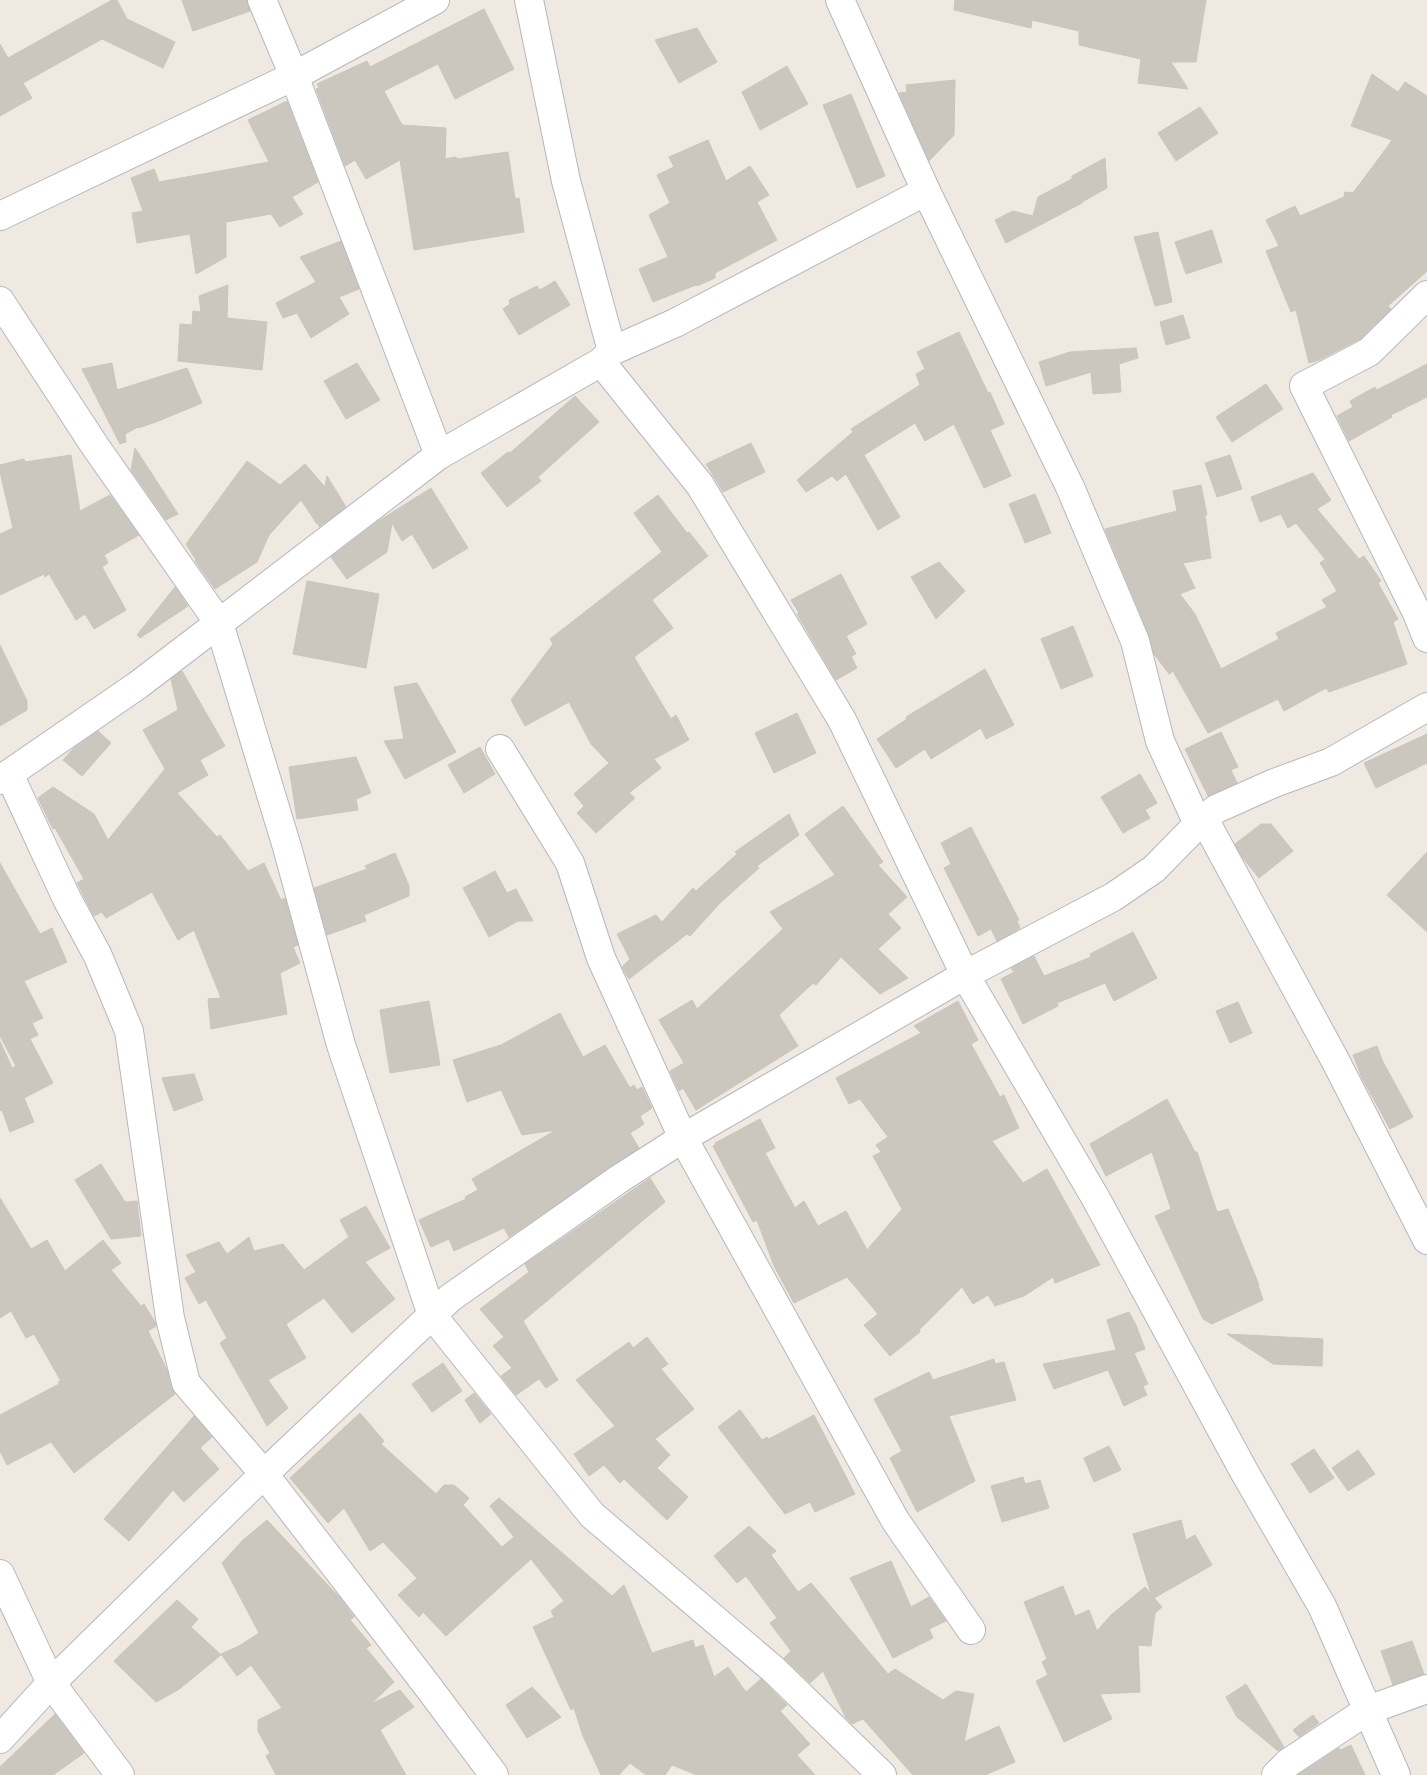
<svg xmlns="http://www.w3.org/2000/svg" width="1427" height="1775" font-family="'Varela Round',sans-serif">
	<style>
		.building { fill: #cbc7bf; stroke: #cbc5ba }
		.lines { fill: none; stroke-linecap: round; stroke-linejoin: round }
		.minor-casing { stroke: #b4b7c1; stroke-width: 30 }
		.minor { stroke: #fff; stroke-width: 28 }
	</style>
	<rect width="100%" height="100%" fill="#efe9e1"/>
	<!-- building -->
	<g class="building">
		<polygon points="112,0 117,0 127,19 175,42 163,68 102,39 23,83 32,98 0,116 0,44 8,58"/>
		<polygon points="182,0 247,0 250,11 193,31"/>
		<polygon points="955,0 1206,0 1196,62 1171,62 1188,89 1138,83 1141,59 1079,45 1079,31 1032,20 1031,28 954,10"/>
		<polygon points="484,9 514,69 455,99 438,64 384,91 402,125 446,128 445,159 456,157 457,159 508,152 515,199 519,198 524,232 414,250 400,160 366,179 355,160 345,166 316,89 319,88 317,84 367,61 370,67"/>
		<polygon points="697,28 717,62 679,83 655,40"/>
		<polygon points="787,66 808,104 760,130 742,92"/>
		<polygon points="1372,74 1398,92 1405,82 1427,96 1427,271 1388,306 1391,309 1360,339 1319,360 1309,363 1296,310 1291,312 1266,251 1279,246 1266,220 1295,206 1300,216 1344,197 1345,192 1353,193 1382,154 1392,140 1351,126"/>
		<polygon points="955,80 954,135 929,161 899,93 907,92 906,85"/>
		<polygon points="851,94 885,176 857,188 823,105"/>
		<polygon points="287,101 318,182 292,197 303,214 280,227 271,214 226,222 226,257 196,274 190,234 137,243 132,213 143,211 131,178 154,169 159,182 269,162 248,120"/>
		<polygon points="1200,107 1218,133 1176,161 1158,133"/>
		<polygon points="708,140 726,181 750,166 769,195 757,202 777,240 715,273 715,278 697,286 696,285 653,302 639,269 668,257 649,215 670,203 657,175 674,167 669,157"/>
		<polygon points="1105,158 1107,188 1082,202 1082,203 1006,243 995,220 1013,211 1033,216 1038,197 1072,179 1072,176"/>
		<polygon points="1212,230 1222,262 1186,274 1175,242"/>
		<polygon points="1158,232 1172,302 1155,306 1134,237"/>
		<polygon points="341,241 359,289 339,297 349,314 311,338 297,313 283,318 276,303 316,282 300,257"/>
		<polygon points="555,281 570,305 519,335 503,309 510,304 509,300 537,286 540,290"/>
		<polygon points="228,285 227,318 267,322 262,370 178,361 180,324 192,325 193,311 201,312 199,296"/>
		<polygon points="1183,315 1190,338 1166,345 1160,322"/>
		<polygon points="959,332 988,393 990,392 1004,424 990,430 1011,476 984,488 954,424 925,441 915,423 864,455 900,517 878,530 846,474 837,481 832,476 806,492 797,480 853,432 851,429 920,385 916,374 925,369 917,352"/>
		<polygon points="1136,348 1138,358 1119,364 1121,392 1093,394 1091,372 1046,386 1039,362 1070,352"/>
		<polygon points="112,363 117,390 187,368 202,403 156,422 138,428 138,427 125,434 126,442 120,444 82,369"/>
		<polygon points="357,363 380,400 346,419 324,381"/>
		<polygon points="1427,364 1427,397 1391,415 1392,417 1349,441 1337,416 1353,407 1350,401 1375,387 1377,390"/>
		<polygon points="1266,384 1283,409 1232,442 1216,417"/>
		<polygon points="575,396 599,422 538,477 541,481 507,507 481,473 508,452 510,453"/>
		<polygon points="751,443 765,472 723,492 706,464"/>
		<polygon points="135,448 178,514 166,520 131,470"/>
		<polygon points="71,455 80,511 110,495 139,535 104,555 108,563 102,567 126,610 94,629 85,614 76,620 49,574 45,577 44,574 0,595 0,534 13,528 0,472 0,465 24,459 25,462"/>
		<polygon points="1230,455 1242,489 1217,497 1205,463"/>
		<polygon points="247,461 280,485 305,464 325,487 327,476 346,507 319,527 318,523 317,524 301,500 269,535 257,562 215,589 195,561 196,560 186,544"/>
		<polygon points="1313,473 1331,500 1317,509 1359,559 1364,556 1381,581 1378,583 1398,619 1393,622 1407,664 1329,692 1326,688 1284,711 1278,699 1208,733 1173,671 1169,674 1154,654 1149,635 1105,529 1177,511 1173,491 1201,485 1207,515 1205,515 1211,558 1183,563 1195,588 1180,594 1195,614 1221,669 1279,639 1276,633 1327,607 1322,600 1337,591 1320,563 1325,559 1296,523 1288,528 1281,514 1260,522 1251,497"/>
		<polygon points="431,488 468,548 433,569 412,534 402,541 392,523 387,552 347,579 331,557 377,522"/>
		<polygon points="1035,494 1051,533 1025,543 1009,504"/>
		<polygon points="658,495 687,533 689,532 708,556 652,600 673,628 634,657 671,719 676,715 689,740 654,759 661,768 629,793 635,798 596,833 577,813 584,806 574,794 609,763 591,744 569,702 525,726 511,700 553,644 550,639 662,552 634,513"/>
		<polygon points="939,562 965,591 936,619 911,577"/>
		<polygon points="841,574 867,624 846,636 856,654 851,656 857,668 836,680 797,614 799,613 791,600"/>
		<polygon points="307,581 379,594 366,668 293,654"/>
		<polygon points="175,587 188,606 140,638 137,635"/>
		<polygon points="1073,626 1093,676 1061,689 1041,639"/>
		<polygon points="0,645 27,701 27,710 0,726"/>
		<polygon points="985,669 1014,725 986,739 981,728 931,759 925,749 896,768 877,739 907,719 906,717"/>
		<polygon points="182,671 225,746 200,760 208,775 177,793 217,837 220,835 248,871 264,863 281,900 285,898 298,945 293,947 300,963 280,973 287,1014 211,1029 208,999 221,998 194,930 178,940 152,892 106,918 102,912 94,916 77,883 84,879 55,828 53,829 38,798 53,787 94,814 108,840 165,769 143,730 178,710 171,679"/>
		<polygon points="417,683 456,752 405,779 384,741 404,739 394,687"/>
		<polygon points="797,713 816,753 774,773 755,733"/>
		<polygon points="98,731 111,743 82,776 63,760 73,749"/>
		<polygon points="1221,732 1238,767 1231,770 1237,783 1208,796 1185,749"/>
		<polygon points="1427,734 1427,763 1376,788 1364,763"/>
		<polygon points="480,747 495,774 464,793 448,765"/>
		<polygon points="356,757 371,793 356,799 358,810 297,819 289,767"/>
		<polygon points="1140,774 1157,803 1145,810 1150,818 1123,833 1101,797"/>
		<polygon points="843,806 883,862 878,865 907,897 888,914 901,928 878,949 908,978 880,994 841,957 816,985 813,983 779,1015 798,1046 696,1110 683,1088 679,1091 670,1071 684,1063 659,1020 692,1000 697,1009 783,929 770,912 835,875 805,834"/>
		<polygon points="789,814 799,835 757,866 759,868 720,903 690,936 687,934 629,979 622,967 630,959 617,934 656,915 662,922 693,888 696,891 737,854 735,852"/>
		<polygon points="1261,824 1271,824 1293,851 1259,878 1242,857 1235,844"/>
		<polygon points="971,827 1019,920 1017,921 1020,928 997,941 991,929 978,936 944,868 951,864 941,843"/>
		<polygon points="1427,852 1427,932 1387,895"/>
		<polygon points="395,853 409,886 409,896 364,915 366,921 327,935 314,888 367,869 365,866"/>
		<polygon points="0,863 40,934 52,928 67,962 24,981 43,1018 32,1023 38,1035 30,1039 53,1083 24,1098 34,1122 10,1132 2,1110 0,1111 0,1041 12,1068 16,1066 0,1036"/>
		<polygon points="495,871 507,893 516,889 533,921 518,921 489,937 463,888"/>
		<polygon points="1133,932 1157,978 1114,1001 1105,983 1057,1003 1058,1006 1023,1024 1001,979 1014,972 1011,968 1034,956 1044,976 1091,957 1090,954"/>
		<polygon points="429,1001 440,1065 390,1073 380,1010"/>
		<polygon points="958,1001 978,1040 971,1044 1000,1097 1004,1095 1019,1128 992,1141 1023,1183 1047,1169 1100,1265 1055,1283 1053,1277 1024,1296 995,1306 988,1295 973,1304 962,1287 919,1330 920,1332 890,1356 864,1325 878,1314 847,1277 794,1303 774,1266 757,1220 753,1222 713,1146 716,1144 715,1143 760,1119 775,1148 765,1153 795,1208 804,1201 818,1226 846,1211 867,1250 902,1209 873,1156 881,1152 876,1145 888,1137 860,1099 849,1104 836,1078 921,1033 914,1026"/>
		<polygon points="1238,1002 1252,1033 1230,1043 1216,1011"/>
		<polygon points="560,1013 583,1057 605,1045 630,1088 634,1085 637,1090 642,1087 652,1108 640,1116 644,1124 630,1133 639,1148 509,1237 504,1228 454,1251 449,1239 431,1247 419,1220 466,1199 465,1197 478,1190 472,1179 556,1130 522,1135 501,1090 467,1102 453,1060 501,1045"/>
		<polygon points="1377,1046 1382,1060 1413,1117 1390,1129 1362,1078 1353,1055"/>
		<polygon points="194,1074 203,1100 174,1111 162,1078"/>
		<polygon points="1167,1099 1195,1152 1197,1152 1217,1212 1228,1209 1259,1285 1258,1285 1263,1300 1212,1324 1203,1319 1155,1216 1171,1209 1152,1152 1106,1176 1090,1144"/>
		<polygon points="101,1164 125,1202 137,1201 141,1236 111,1239 75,1180"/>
		<polygon points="650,1178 665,1202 523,1321 558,1380 546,1388 539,1379 516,1395 501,1376 512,1368 493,1346 504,1337 480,1309 529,1272 525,1264"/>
		<polygon points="0,1198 31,1249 47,1240 65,1271 103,1240 121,1263 111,1270 141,1306 144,1304 155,1322 156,1326 148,1331 167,1370 171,1387 175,1394 74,1473 51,1442 7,1465 0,1451 0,1415 59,1384 58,1382 61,1381 34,1334 26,1338 11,1311 0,1318"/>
		<polygon points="366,1206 390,1248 365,1262 395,1299 352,1333 324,1298 286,1324 306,1358 268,1380 288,1408 267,1426 220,1343 227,1338 206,1300 199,1304 185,1278 196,1272 186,1255 219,1242 227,1254 249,1237 254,1251 283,1244 304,1270 349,1237 340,1220"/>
		<polygon points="1129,1312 1136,1325 1145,1349 1134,1353 1148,1384 1143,1386 1147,1395 1124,1406 1108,1370 1054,1389 1043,1364 1116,1350 1107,1320"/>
		<polygon points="1227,1334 1323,1339 1322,1366 1273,1364"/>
		<polygon points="647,1337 668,1364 661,1369 694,1409 655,1439 670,1455 657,1468 688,1497 667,1520 624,1479 620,1483 604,1465 589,1476 574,1454 615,1426 576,1380 629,1342 633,1348"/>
		<polygon points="994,1359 995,1364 1004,1362 1016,1400 949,1416 975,1481 917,1512 890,1458 902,1451 874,1399 929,1372 933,1380"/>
		<polygon points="443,1363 462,1391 432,1412 412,1384"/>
		<polygon points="474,1393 491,1414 480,1423 465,1400"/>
		<polygon points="740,1410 762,1440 767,1437 769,1439 814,1415 855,1494 815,1512 810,1502 785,1514 718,1427"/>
		<polygon points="360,1413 384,1441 381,1444 436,1494 444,1485 454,1485 469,1498 463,1505 502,1547 514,1537 490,1506 499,1498 612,1596 624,1585 652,1653 693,1640 695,1648 703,1645 714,1677 728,1667 746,1692 761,1679 787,1705 780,1711 810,1744 797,1755 815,1775 697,1775 672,1765 665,1775 646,1775 630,1763 619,1775 601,1775 583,1736 574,1708 571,1710 533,1627 554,1617 551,1611 564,1601 531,1559 446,1636 423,1612 419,1617 398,1595 417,1578 383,1542 370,1551 344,1508 328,1523 290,1478"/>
		<polygon points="194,1416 212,1437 200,1448 219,1469 184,1502 173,1490 129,1541 104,1519"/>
		<polygon points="1109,1446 1121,1470 1094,1482 1084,1458"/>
		<polygon points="1314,1449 1334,1478 1310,1493 1291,1464"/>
		<polygon points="1358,1450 1375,1474 1348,1491 1332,1468"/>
		<polygon points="1023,1477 1025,1484 1040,1480 1049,1508 1002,1522 991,1486"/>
		<polygon points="267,1520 340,1598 354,1617 350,1620 371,1645 366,1648 394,1682 371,1704 400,1690 414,1707 380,1730 406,1775 276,1775 266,1756 270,1753 258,1731 258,1720 282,1708 251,1665 237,1676 221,1654 239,1646 259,1633 222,1563 243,1540"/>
		<polygon points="1181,1520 1186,1540 1195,1535 1212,1565 1154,1598 1162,1607 1155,1613 1151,1646 1138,1645 1140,1692 1100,1694 1112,1719 1064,1742 1036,1681 1048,1675 1042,1662 1047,1659 1024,1602 1063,1586 1075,1616 1089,1610 1097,1631 1111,1615 1145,1587 1151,1594 1133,1534"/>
		<polygon points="749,1526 776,1551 771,1555 798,1592 811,1583 888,1674 895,1669 943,1700 956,1691 974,1694 964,1742 999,1726 1015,1762 985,1775 913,1775 863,1719 852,1724 846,1718 823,1671 810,1683 784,1658 791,1651 770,1623 777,1618 746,1576 737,1583 714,1556"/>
		<polygon points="891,1561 911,1607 929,1597 946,1621 929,1629 933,1638 893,1658 850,1578"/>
		<polygon points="177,1600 198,1619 191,1627 221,1655 178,1690 156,1702 114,1661"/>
		<polygon points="1412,1641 1424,1674 1393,1685 1381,1651"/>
		<polygon points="1246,1684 1284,1747 1278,1751 1237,1717 1226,1697"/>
		<polygon points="532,1687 561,1717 527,1738 506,1705"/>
		<polygon points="55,1714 84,1753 53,1775 0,1775 0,1767"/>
		<polygon points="1313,1715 1319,1723 1299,1737 1293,1730"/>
		<polygon points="1351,1745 1365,1775 1298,1775 1339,1748 1340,1750"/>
	</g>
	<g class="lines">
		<!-- minor casing -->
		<g class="minor-casing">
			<g id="minor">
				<polyline points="262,0 294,76 439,455"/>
				<polyline points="529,0 566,181 612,351"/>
				<polyline points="840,0 926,191 1070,487 1135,641 1160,741 1198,824"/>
				<polyline points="0,216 294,76 435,0"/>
				<polyline points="1427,295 1369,352 1304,386 1417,613 1427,638"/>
				<polyline points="0,301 95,446 219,623 287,847 341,1045 432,1315 592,1515 774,1670 882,1775"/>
				<polyline points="601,362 700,485 842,720 965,975 1095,1197 1245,1473 1322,1606 1396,1775"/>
				<polyline points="500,749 570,863 601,958 683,1138 895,1520 971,1630"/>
				<polyline points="9,774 67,899 98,956 129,1031 170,1318 186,1383 264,1474 429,1688 494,1775"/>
				<polyline points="0,780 138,685 439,455 601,362 612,351 675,323 926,191"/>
				<polyline points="1204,819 1335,1060 1427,1240"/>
				<polyline points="0,1574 51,1683 120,1775"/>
				<polyline points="0,1739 51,1683 264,1474 450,1298 619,1179 683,1138 965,975 1113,897 1154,869 1198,824 1216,809 1272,784 1331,762 1427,707"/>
				<polyline points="1276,1775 1288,1763 1368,1710 1427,1689"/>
			</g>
		</g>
		<!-- minor -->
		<use href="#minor" class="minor"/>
	</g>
</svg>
